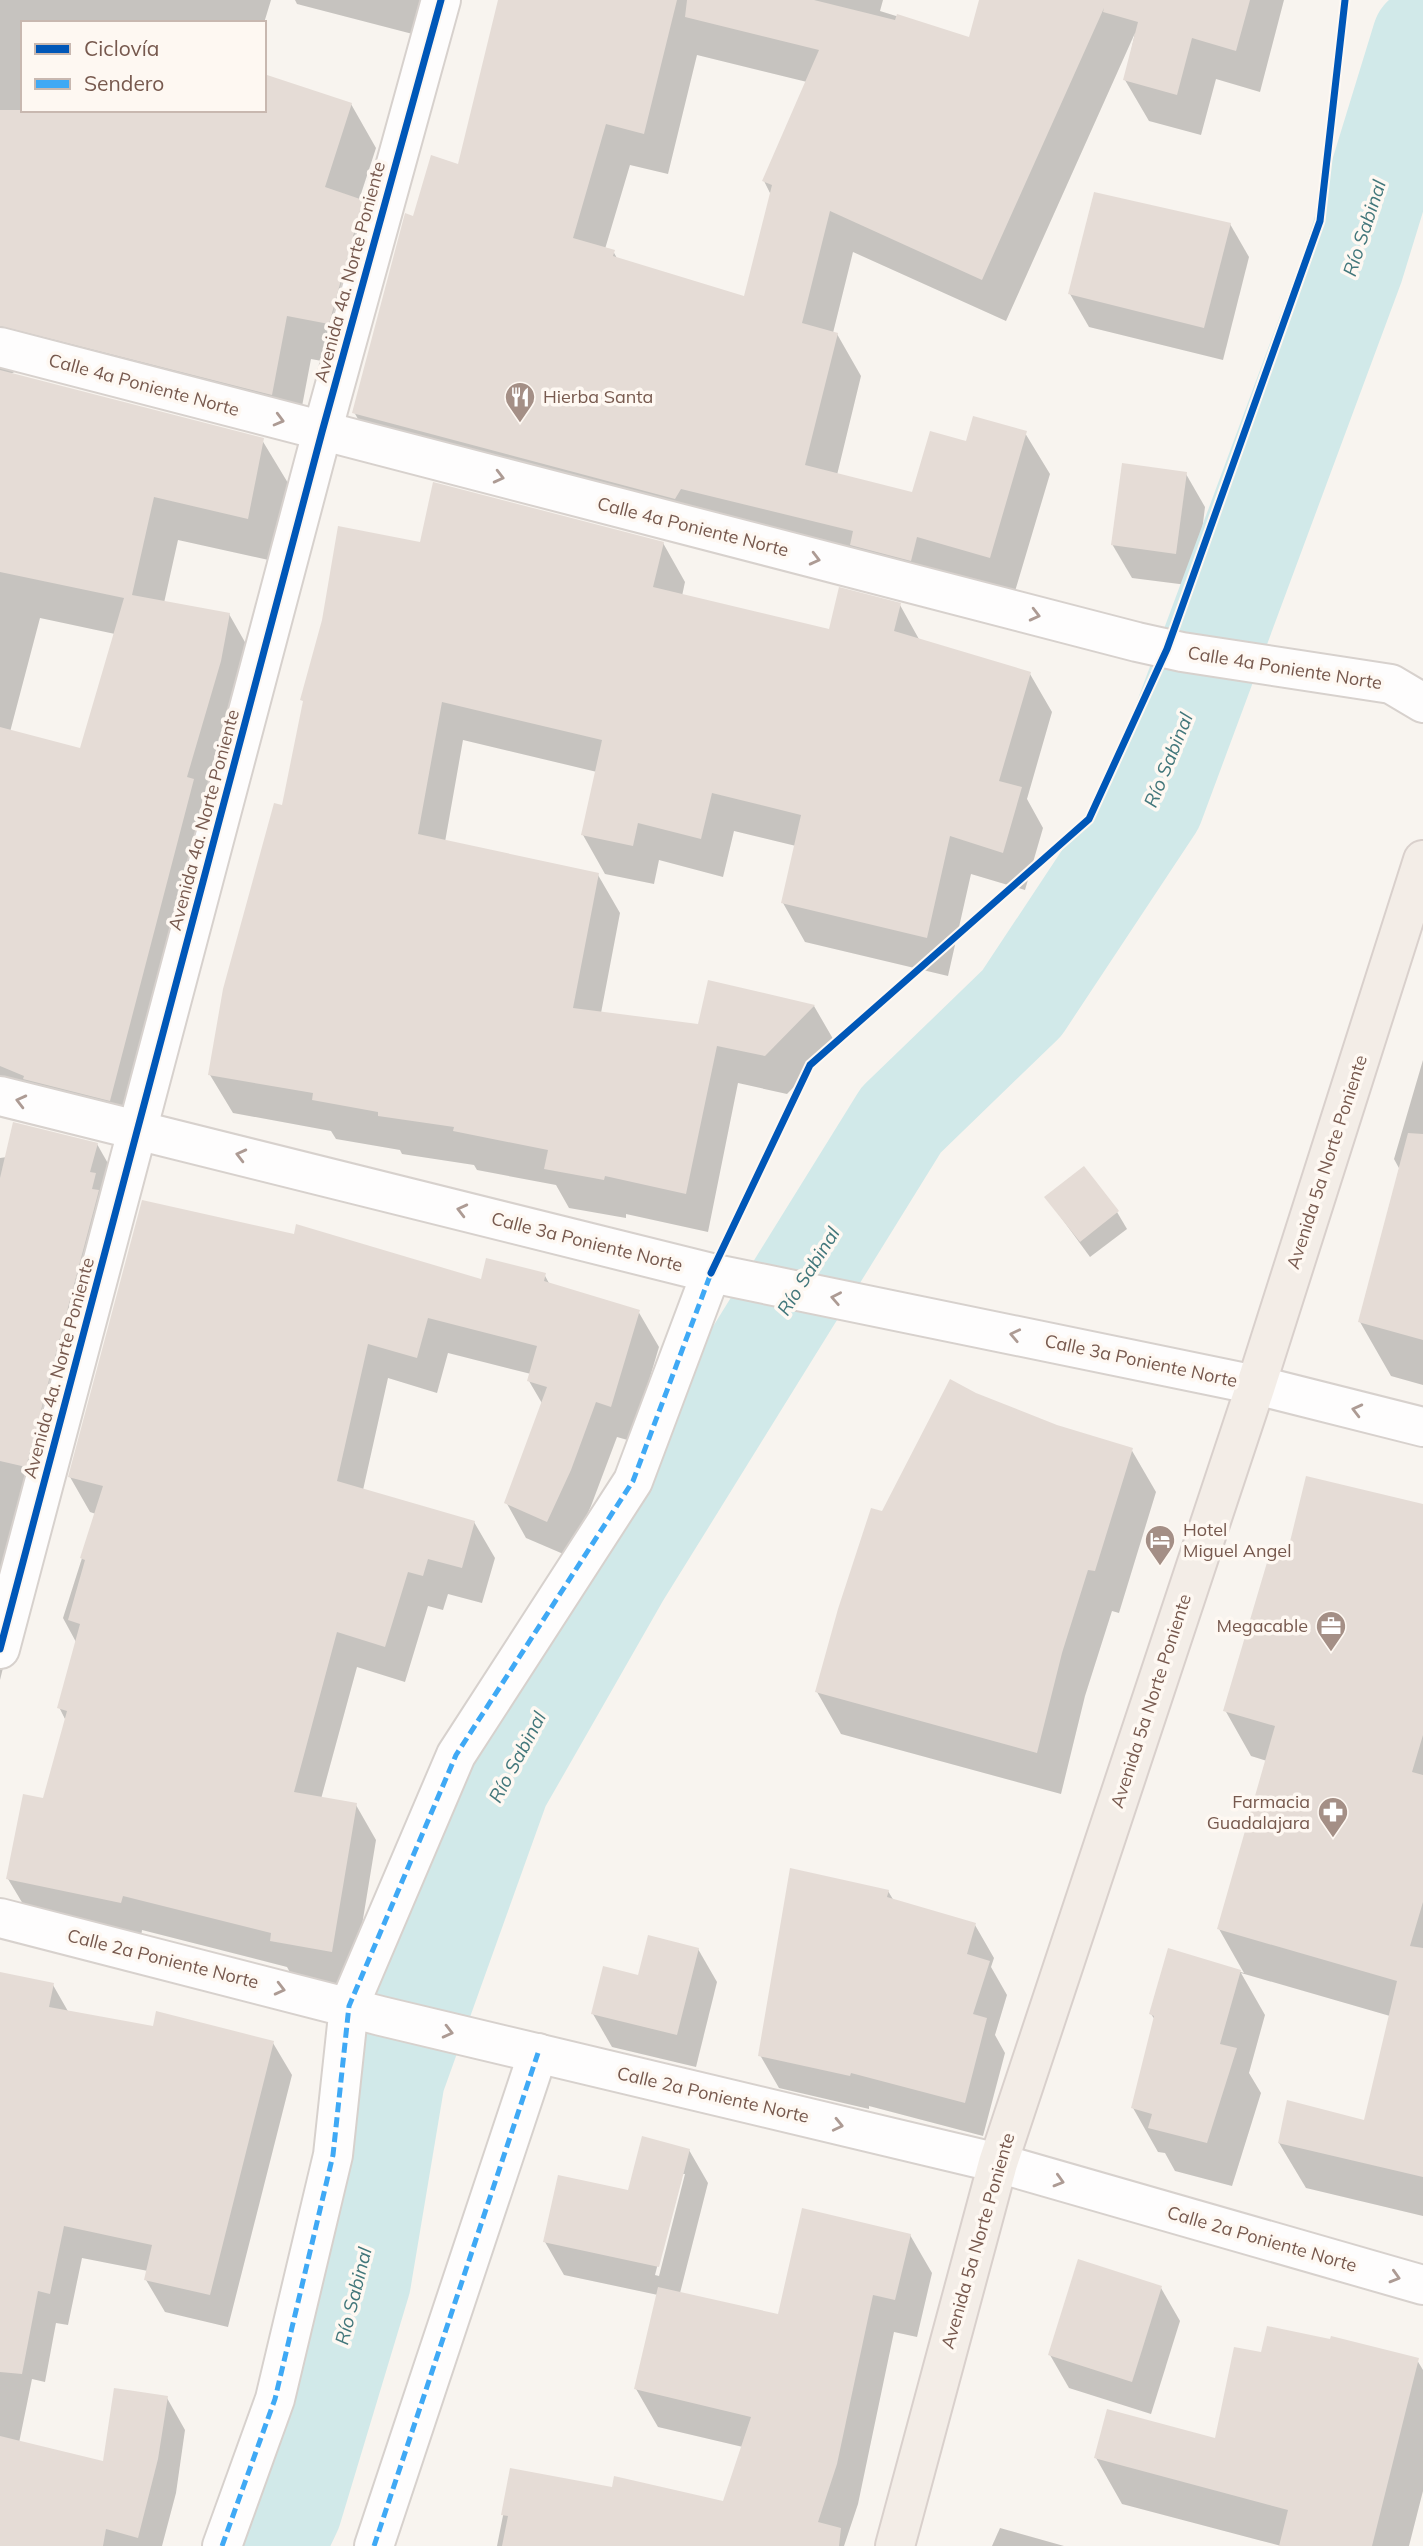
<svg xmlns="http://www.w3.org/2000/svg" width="1423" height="2546" font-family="Mulish,sans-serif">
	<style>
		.shadow { fill: #0003; fill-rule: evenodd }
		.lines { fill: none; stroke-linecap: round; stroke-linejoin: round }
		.river { stroke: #d1e9e9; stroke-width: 102 }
		.building { fill: #e5dcd6 }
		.minor-casing { stroke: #d7d1cd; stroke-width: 42 }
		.major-casing { stroke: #d9d0cc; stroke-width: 42 }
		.minor { stroke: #fefdfd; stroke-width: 38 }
		.major { stroke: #f3ede7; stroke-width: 38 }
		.quiet { stroke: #3fa9f5; stroke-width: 5; stroke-dasharray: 10 5; stroke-linecap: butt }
		.cycleway-casing { stroke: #fef8f2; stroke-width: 11 }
		.cycleway { stroke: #0057b8; stroke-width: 7 }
		.oneway { stroke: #ad9b94 }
		.labels { text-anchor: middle; stroke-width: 7; stroke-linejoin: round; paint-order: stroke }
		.street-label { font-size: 18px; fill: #77594e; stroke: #fef8f2 }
		.poi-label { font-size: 18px; fill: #77594e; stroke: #fef8f2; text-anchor: start }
		.water-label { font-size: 19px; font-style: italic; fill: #42777b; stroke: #fef8f2 }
	</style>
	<rect width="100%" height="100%" fill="#f8f4ef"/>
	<!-- shadow -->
	<g class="shadow">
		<path d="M 0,0 L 271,0 L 264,23 L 23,23 L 23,110 L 264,110 L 351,104 L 376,148 L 359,200 L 387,245 L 354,367 L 311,359 L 296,438 L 19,369 L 11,374 L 262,440 L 288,483 L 273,561 L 178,540 L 164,603 L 229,614 L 254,658 L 134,1143 L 0,1103 ZM 40,618 L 115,634 L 81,751 L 10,732 Z"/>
		<polygon points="295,0 437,0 428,38 297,4"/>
		<path d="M 606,0 L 883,0 L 880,11 L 970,39 L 981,0 L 1284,0 L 1260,92 L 1216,79 L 1201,135 L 1149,121 L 1125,80 L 1135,33 L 1006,321 L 853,252 L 833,333 L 837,334 L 861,376 L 837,475 L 913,494 L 967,443 L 1025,433 L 1050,474 L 1013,598 L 378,454 L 354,412 L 414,218 ZM 697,55 L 807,82 L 764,181 L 771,195 L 746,298 L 618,260 L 613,251 L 605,249 L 630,165 L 668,174 Z"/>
		<polygon points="1230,224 1249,257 1223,360 1089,327 1070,294"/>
		<polygon points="1186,474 1205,507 1195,586 1132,578 1112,544"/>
		<polygon points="663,543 685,582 682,596 831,632 900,605 920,641 1030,674 1052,712 1027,799 1043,828 1025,890 971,874 948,976 805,942 783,903 796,846 734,831 723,877 659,860 654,884 605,874 583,835 597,772 463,740 445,842 598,875 620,913 601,1013 700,1026 814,1006 836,1044 787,1094 738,1083 708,1232 626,1214 626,1218 569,1208 556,1185 477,1170 474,1165 402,1154 400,1150 336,1139 331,1131 233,1113 210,1075 283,807 422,544"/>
		<polygon points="1423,1060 1423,1385 1391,1376 1360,1322 1400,1170 1394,1159"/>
		<polygon points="97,1144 123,1190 0,1680 0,1158"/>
		<polygon points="1046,1197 1117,1212 1127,1229 1090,1257"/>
		<polygon points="544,1274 550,1285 638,1311 659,1347 631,1441 617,1437 591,1506 568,1556 526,1538 506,1502 543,1405 529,1381 531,1374 448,1353 437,1393 388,1378 363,1490 474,1522 495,1558 482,1603 448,1594 443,1610 428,1606 405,1682 357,1667 321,1799 356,1805 376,1840 352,1986 292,1976 287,1967 142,1930 141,1937 29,1914 8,1879 45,1800 66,1721 59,1707 76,1642 63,1618 96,1514 90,1512 70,1477 482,1281"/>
		<polygon points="976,1394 1057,1426 1131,1449 1156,1492 1119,1613 1112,1611 1085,1696 1061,1794 841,1734 817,1692"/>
		<polygon points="1423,1506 1423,2216 1306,2188 1279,2143 1366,2122 1390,2016 1241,1973 1265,2015 1249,2073 1261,2093 1232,2186 1175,2171 1165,2153 1158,2152 1133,2108 1155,2020 1151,2014 1170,1950 1244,1973 1219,1929 1267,1761 1251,1756 1225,1710 1288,1556"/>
		<polygon points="888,1891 894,1901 975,1925 994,1958 991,1967 1007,1995 995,2035 1005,2053 983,2136 869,2106 869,2109 779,2088 760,2055"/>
		<polygon points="698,1949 717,1982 696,2067 612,2047 593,2014 639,1977"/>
		<polygon points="0,1973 53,1985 69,2013 155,2028 273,2043 292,2075 228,2327 165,2312 146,2280 148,2271 82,2258 68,2325 56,2323 45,2382 32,2379 19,2443 104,2464 167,2398 185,2430 176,2493 162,2546 0,2546"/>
		<path d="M 689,2150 L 708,2183 L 680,2293 L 779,2316 L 910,2235 L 932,2273 L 917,2337 L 894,2332 L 858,2504 L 844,2546 L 497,2546 L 512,2470 L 613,2489 L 725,2503 L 743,2447 L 658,2427 L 636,2389 L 658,2295 L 564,2275 L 545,2242 L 629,2192 ZM 681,2174 L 685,2174 L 659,2276 L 655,2275 Z"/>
		<polygon points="1161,2288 1180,2321 1151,2414 1069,2388 1050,2355"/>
		<polygon points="1262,2354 1417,2360 1423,2370 1423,2491 1409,2546 1281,2546 1122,2504 1096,2458 1216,2440"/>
		<polygon points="1000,2528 1064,2546 992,2546"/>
	</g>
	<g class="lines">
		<!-- river -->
		<polyline class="river" points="274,2546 291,2510 360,2281 394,2078 499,1785 619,1575 901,1120 1022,1003 1153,805 1353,266 1423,38"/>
	</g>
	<!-- building -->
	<g class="building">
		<polygon points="498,0 677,0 644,134 606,124 573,238 615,250 613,256 744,296 772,185 762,181 819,50 685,17 687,0 814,0 895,20 897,14 969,37 979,0 1250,0 1236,51 1192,38 1177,95 1123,80 1138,22 1103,12 1104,8 982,280 830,211 802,323 838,333 805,465 912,492 930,431 966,441 973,416 1027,431 990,558 917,537 911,561 850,545 853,531 681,489 675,499 352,413 405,213 413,216 431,155 458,164"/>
		<polygon points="264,74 352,103 325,187 363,200 329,324 287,316 272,395 0,326 0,110 264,110"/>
		<polygon points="1094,192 1231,223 1204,328 1068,294"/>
		<polygon points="0,370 264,438 248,519 154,497 132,595 230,613 221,661 187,777 194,779 110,1101 23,1079 24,1076 0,1066 0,727 80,748 124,598 0,572"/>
		<polygon points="1122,463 1187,472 1176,554 1111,545"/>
		<polygon points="433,482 664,542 653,587 829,629 839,587 901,603 894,631 1031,672 999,781 1022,787 1003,853 950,836 927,938 781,903 801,815 712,793 701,839 638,823 633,846 581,835 602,740 442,702 418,834 599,873 573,1008 698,1024 708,980 815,1005 765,1056 717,1046 686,1194 605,1176 604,1180 544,1169 548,1150 453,1131 454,1127 378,1116 378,1112 312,1100 313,1093 208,1075 223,989 274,803 282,805 303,701 300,700 322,620 338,526 420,542"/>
		<polygon points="13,1122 98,1143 90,1172 96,1173 92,1189 99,1190 26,1467 0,1461 0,1178"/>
		<polygon points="1408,1133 1423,1134 1423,1340 1358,1322"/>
		<polygon points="1084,1166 1119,1211 1080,1242 1044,1197"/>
		<polygon points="142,1200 294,1234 296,1224 481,1279 486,1258 546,1273 544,1281 640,1310 611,1407 596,1402 571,1470 547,1522 504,1503 547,1387 527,1381 537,1346 428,1318 417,1358 368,1344 337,1481 475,1521 462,1568 428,1559 423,1576 408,1572 385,1647 337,1632 294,1792 357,1803 332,1952 270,1941 271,1933 123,1896 121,1903 6,1879 23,1794 43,1798 67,1711 57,1708 80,1624 68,1620 85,1560 80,1558 103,1486 68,1477"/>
		<polygon points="950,1379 976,1393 1057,1425 1133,1448 1095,1571 1088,1570 1062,1653 1037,1753 815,1692 838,1609 871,1508 882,1511"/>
		<polygon points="1306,1476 1423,1504 1423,1735 1412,1772 1423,1775 1423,1902 1410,1946 1423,1948 1423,2177 1278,2143 1287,2100 1364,2120 1397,1981 1217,1929 1275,1726 1223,1711 1271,1549 1287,1554"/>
		<polygon points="790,1868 889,1890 887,1897 976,1923 967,1954 990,1961 973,2014 987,2018 965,2103 851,2073 850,2076 758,2056"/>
		<polygon points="648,1935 699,1948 677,2035 591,2014 603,1966 638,1975"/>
		<polygon points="1168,1948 1241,1970 1220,2044 1237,2048 1207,2143 1148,2128 1152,2114 1131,2108 1154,2016 1149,2014"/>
		<polygon points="0,1972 54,1983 49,2007 153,2026 156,2011 274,2041 210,2295 144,2280 152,2245 64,2226 50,2294 38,2291 22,2374 0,2372"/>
		<polygon points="642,2136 690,2149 659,2267 543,2242 558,2175 628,2190"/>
		<polygon points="802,2208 911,2234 895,2300 873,2295 837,2464 818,2522 841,2528 839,2546 502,2546 508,2516 501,2515 510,2468 612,2487 614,2476 723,2501 751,2417 634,2389 658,2287 778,2314"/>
		<polygon points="1078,2259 1162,2286 1132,2382 1048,2355"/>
		<polygon points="1267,2326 1330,2339 1331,2336 1419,2358 1372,2546 1279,2546 1288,2510 1094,2458 1107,2409 1215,2438 1234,2347 1261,2352"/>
		<polygon points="114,2388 168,2396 158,2459 138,2538 106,2529 103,2546 0,2546 0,2436 103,2461"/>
	</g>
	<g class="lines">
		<!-- minor casing -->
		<g class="minor-casing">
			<g id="minor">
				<polyline points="0,347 1137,642 1182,652 1391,684 1423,703"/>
				<polyline points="0,1096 711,1273 1256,1385 1423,1427"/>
				<polyline points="0,1649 322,432 441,0"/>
				<polyline points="0,1918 381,2016 998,2163 1423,2285"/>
				<polyline points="222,2546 275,2399 333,2155 349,2006 456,1755 633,1481 711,1273"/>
				<polyline points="374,2546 538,2053"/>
			</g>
		</g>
		<!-- major casing -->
		<g class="major-casing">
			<polyline id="major" points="895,2546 998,2163 1256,1385 1423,860"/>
		</g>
		<!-- minor -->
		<use href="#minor" class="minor"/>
		<!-- major -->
		<use href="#major" class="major"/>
		<!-- quiet -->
		<g class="quiet">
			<polyline points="222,2546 275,2399 333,2155 349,2006 456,1755 633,1481 711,1273"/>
			<polyline points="374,2546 538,2053"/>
		</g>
		<!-- cycleway casing -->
		<g class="cycleway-casing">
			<g id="cycleway">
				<polyline points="711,1273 810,1065 1089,819 1167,649 1320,221 1345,0"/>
				<polyline points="0,1649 322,432 441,0"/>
			</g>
		</g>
		<!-- cycleway -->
		<use href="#cycleway" class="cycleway"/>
	</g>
	<!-- one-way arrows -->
	<defs><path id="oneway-chevron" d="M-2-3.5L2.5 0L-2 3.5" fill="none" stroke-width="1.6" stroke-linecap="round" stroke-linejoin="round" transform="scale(1.75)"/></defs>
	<g class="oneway">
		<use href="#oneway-chevron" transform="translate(279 420) rotate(15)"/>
		<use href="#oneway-chevron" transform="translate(499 477) rotate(14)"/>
		<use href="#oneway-chevron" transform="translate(815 559) rotate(14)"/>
		<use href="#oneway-chevron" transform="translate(1035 615) rotate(14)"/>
		<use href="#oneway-chevron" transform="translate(21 1101) rotate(-166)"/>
		<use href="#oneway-chevron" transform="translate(241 1155) rotate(-166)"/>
		<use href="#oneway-chevron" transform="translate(462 1210) rotate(-166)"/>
		<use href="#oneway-chevron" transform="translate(836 1298) rotate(-169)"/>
		<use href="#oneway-chevron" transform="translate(1015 1335) rotate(-168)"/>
		<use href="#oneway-chevron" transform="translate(1357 1410) rotate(-166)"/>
		<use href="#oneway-chevron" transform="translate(280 1989) rotate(14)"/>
		<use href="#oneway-chevron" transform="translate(448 2032) rotate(14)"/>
		<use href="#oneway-chevron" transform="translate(838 2125) rotate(13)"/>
		<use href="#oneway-chevron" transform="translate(1059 2181) rotate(16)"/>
		<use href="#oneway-chevron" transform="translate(1395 2277) rotate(16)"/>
	</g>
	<!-- icons -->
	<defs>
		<g id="restaurant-pin" transform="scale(1.575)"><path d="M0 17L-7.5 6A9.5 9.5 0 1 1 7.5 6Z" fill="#a48f86" stroke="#fef8f2"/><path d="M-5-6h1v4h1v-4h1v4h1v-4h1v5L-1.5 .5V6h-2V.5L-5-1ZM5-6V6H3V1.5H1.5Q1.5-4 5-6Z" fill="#fff"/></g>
		<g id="hotel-pin" transform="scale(1.575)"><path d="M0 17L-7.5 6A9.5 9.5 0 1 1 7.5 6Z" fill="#a48f86" stroke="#fef8f2"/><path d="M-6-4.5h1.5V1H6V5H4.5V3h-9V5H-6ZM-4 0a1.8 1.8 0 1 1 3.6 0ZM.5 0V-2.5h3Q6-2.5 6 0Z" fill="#fff"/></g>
		<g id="office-pin" transform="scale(1.575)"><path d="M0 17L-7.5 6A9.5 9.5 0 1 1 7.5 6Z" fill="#a48f86" stroke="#fef8f2"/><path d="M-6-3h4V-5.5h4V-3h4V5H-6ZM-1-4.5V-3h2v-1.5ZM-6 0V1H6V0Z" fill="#fff"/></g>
		<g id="pharmacy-pin" transform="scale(1.575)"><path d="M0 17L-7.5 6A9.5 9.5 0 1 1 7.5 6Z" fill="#a48f86" stroke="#fef8f2"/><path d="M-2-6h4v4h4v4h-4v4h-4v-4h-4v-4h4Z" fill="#fff"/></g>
	</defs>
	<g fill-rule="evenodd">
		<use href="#restaurant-pin" x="520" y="397"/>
		<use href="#hotel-pin" x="1160" y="1540"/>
		<use href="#office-pin" x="1331" y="1626"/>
		<use href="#pharmacy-pin" x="1333" y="1812"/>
	</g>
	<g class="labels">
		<!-- street labels -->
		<g class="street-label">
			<text transform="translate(350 272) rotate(-75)" y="6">Avenida 4a. Norte Poniente</text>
			<text transform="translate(144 385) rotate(15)" y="6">Calle 4a Poniente Norte</text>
			<text transform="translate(693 527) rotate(14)" y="6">Calle 4a Poniente Norte</text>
			<text transform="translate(1285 668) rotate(9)" y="6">Calle 4a Poniente Norte</text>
			<text transform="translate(204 820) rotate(-75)" y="6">Avenida 4a. Norte Poniente</text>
			<text transform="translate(1327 1162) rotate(-72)" y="6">Avenida 5a Norte Poniente</text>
			<text transform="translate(587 1242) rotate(14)" y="6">Calle 3a Poniente Norte</text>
			<text transform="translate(1141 1361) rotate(12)" y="6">Calle 3a Poniente Norte</text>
			<text transform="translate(59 1368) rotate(-75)" y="6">Avenida 4a. Norte Poniente</text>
			<text transform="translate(1151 1701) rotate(-72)" y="6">Avenida 5a Norte Poniente</text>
			<text transform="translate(163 1959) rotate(14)" y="6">Calle 2a Poniente Norte</text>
			<text transform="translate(713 2095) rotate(13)" y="6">Calle 2a Poniente Norte</text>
			<text transform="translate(1262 2239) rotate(16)" y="6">Calle 2a Poniente Norte</text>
			<text transform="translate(978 2241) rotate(-74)" y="6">Avenida 5a Norte Poniente</text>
		</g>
		<!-- poi labels -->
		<g class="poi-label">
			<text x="543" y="403">Hierba Santa</text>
			<text x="1183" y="1536">Hotel<tspan x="1183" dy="21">Miguel Angel</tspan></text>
			<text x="1308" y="1632" text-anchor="end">Megacable</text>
			<text x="1310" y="1808" text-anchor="end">Farmacia<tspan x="1310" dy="21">Guadalajara</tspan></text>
		</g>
		<!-- water labels -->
		<g class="water-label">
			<text transform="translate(1364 228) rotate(-72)" y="7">Río Sabinal</text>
			<text transform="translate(1168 760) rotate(-68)" y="7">Río Sabinal</text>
			<text transform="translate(808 1271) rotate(-58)" y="7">Río Sabinal</text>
			<text transform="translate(517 1757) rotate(-62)" y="7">Río Sabinal</text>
			<text transform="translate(353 2296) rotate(-76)" y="7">Río Sabinal</text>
		</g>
	</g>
	<!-- legend -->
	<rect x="21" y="21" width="245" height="91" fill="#fef8f2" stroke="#c8b8b0" stroke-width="2"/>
	<rect x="35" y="44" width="35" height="10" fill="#0057b8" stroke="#c8b8b0" stroke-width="2"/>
	<text x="84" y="56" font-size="21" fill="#77594e">Ciclovía</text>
	<rect x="35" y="79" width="35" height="10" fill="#3fa9f5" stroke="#c8b8b0" stroke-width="2"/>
	<text x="84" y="91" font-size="21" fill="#77594e">Sendero</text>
</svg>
